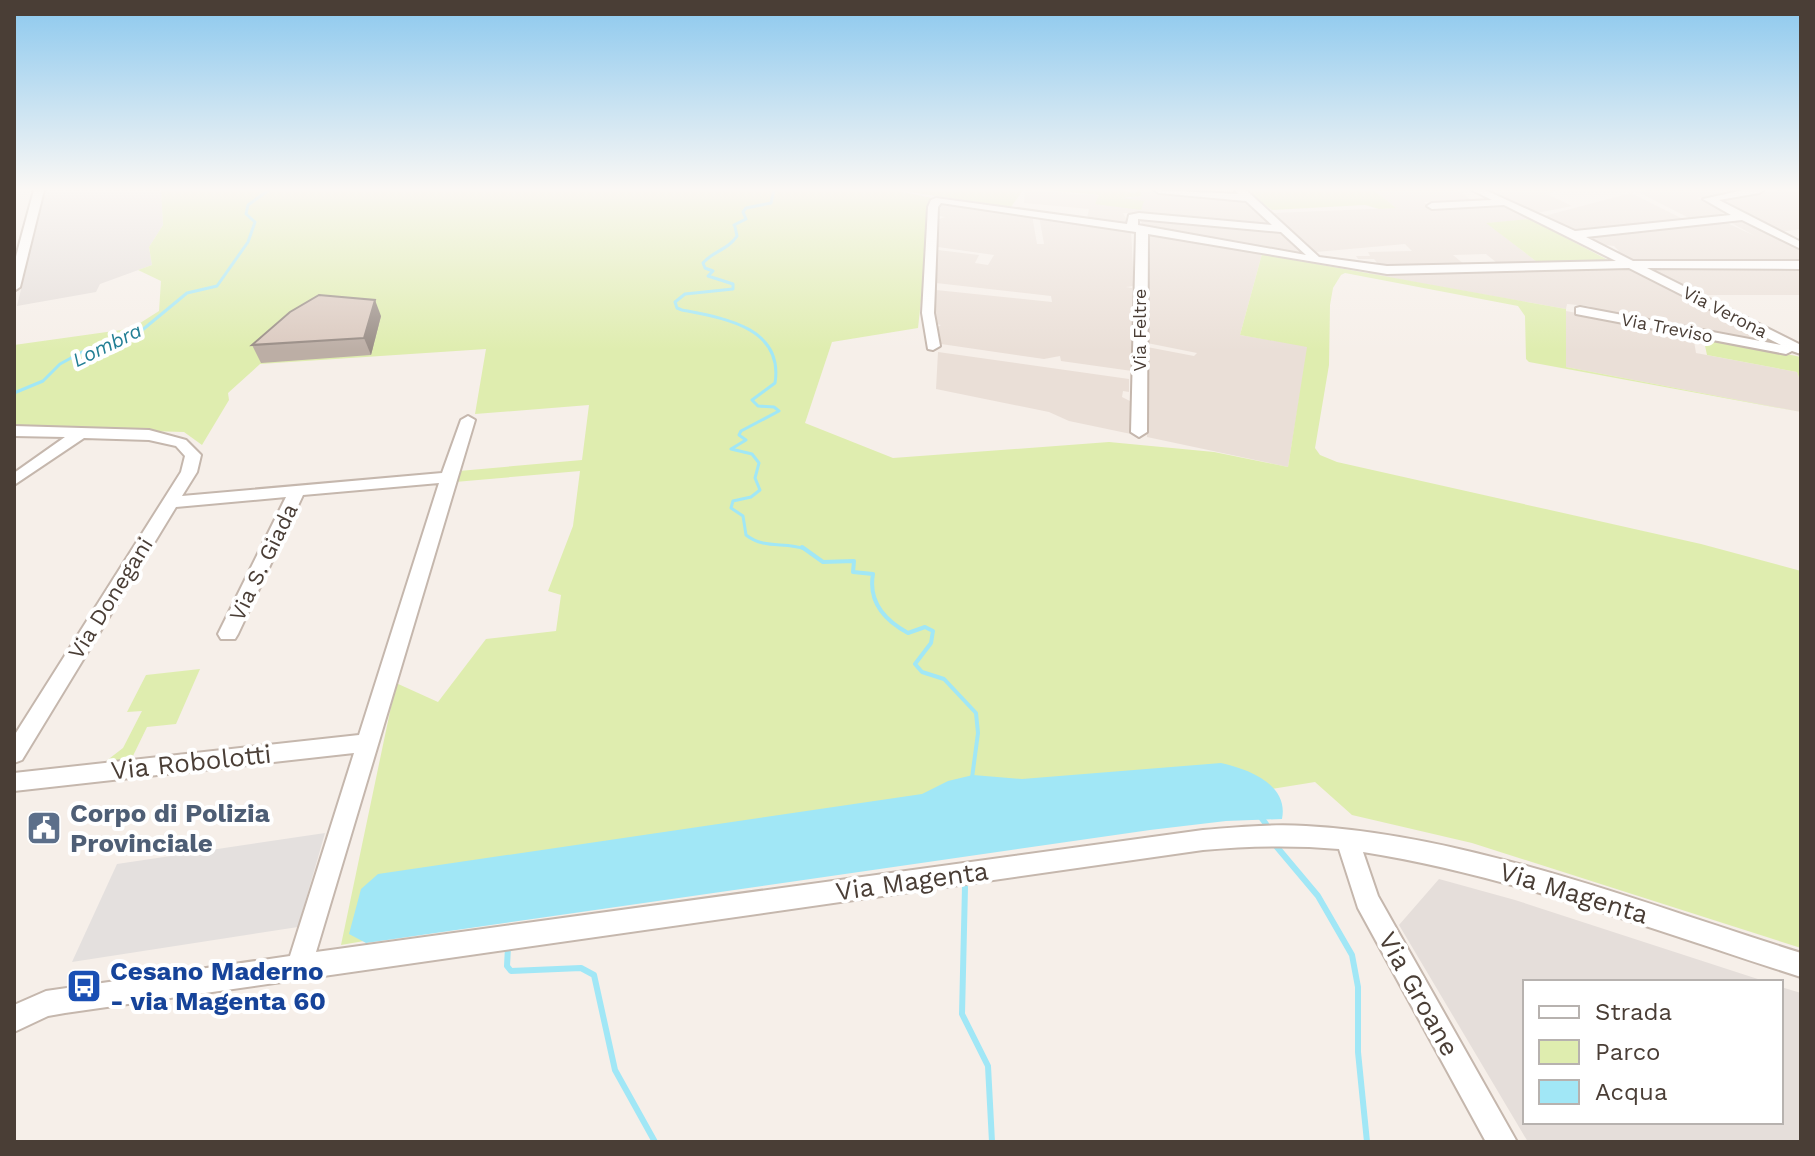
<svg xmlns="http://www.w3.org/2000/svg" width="1815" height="1156" font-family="'Work Sans',sans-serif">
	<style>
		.residential { fill: #eadfd7 }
		.industrial { fill: #e5deda }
		.green { fill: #dfedaf }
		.parking { fill: #e4e0de }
		.water { fill: #a1e7f6 }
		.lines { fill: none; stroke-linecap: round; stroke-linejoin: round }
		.stream-far2 { stroke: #a1e7f6; stroke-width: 3 }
		.stream-far1 { stroke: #a1e7f6; stroke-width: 4 }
		.stream { stroke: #a1e7f6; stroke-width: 6 }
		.minor-casing { stroke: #c5b7ad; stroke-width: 4 }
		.minor { fill: #fff; fill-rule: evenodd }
		.wall { fill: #bcaea5 }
		.shaded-wall { fill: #998d86 }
		.building { fill: #dbcac0; stroke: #998d86; stroke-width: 2 }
		.labels { text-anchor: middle; stroke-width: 8; stroke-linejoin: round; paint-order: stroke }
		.far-street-label { font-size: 18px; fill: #4a3e36; stroke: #fff }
		.far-water-label { font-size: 20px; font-style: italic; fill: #217e94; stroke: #fff }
		.street-label { font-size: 22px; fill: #4a3e36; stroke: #fff }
		.near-street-label { font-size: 26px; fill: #4a3e36; stroke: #fff }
		.near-service-label { font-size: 26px; font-weight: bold; fill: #4e5e75; stroke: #fff; text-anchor: start }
		.near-transit-label { font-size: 26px; font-weight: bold; fill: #164399; stroke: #fff; text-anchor: start }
	</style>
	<rect width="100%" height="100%" fill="#f6efe9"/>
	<!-- residential -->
	<g class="residential">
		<polygon points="1025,190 1129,198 1142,195 1140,190 1245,200 1275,226 1164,214 1123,213 1129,224 1087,218 1089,209 1024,203"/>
		<polygon points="1374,190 1457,190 1471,200 1424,202 1431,209 1511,207 1534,219 1487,223 1537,262 1497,263 1486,254 1453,255 1465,265 1380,266 1374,259 1358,259 1356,256 1370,256 1368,252 1412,251 1405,244 1316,252 1273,213 1395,208"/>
		<polygon points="1490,190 1561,190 1547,194 1572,206 1537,213"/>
		<polygon points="1646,190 1747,190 1697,198 1733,215 1693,220 1638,192"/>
		<polygon points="1779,190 1801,193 1801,229 1780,232 1716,200"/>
		<polygon points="1631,193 1687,221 1575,232 1544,216"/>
		<polygon points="940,203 1032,215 1037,244 1044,244 1039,216 1131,230 1134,286 1126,287 1132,288 1132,371 1061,361 1060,356 1044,359 941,344 936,341 936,328 941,325 936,324 936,290 1052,302 1051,296 936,283 938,250 979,255 975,263 988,265 994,255 938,247 939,219 945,217 939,216"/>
		<polygon points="1140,217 1274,231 1282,234 1304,253 1149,228 1142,225"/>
		<polygon points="1740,219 1801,249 1801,263 1633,261 1613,251 1619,251 1614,246 1598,244 1584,236 1723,221 1755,236 1728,221"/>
		<polygon points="1151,234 1262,254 1240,335 1308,346 1288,467 1147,437 1147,347 1194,356 1197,353 1147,343 1146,235"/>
		<polygon points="1650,267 1801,268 1801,295 1701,295 1650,270"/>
		<polygon points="1623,268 1636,271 1772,342 1770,345 1599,312 1589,306 1567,304 1566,309 1369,274 1369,271 1398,274"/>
		<polygon points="1566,311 1693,335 1696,353 1797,372 1801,383 1801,412 1566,367"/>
		<polygon points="938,352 1129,379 1129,392 1123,391 1122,397 1132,402 1131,434 1069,421 1049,412 936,389"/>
	</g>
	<!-- industrial -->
	<g class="industrial">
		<polygon points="45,190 161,190 163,225 149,247 152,265 100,284 96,292 17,306"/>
		<polygon points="1439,879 1515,900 1767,982 1525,982 1525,1122 1781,1122 1781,987 1801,993 1801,1142 1528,1142 1399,925"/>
	</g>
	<!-- green -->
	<g class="green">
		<polygon points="161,190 1023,190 1011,207 895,190 932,198 918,328 832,342 805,423 893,458 1109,442 1214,452 1288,467 1307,347 1240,335 1262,254 1566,309 1566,367 1801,412 1529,362 1526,359 1525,316 1518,306 1345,273 1341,275 1333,288 1330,305 1329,365 1315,448 1320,455 1337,462 1701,544 1801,571 1801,948 1472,843 1352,815 1315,782 839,859 341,945 396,683 438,702 486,639 556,631 561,595 548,591 573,526 580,471 455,482 459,471 582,460 589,405 475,414 486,349 260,364 228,393 229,400 202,445 184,432 14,427 14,345 121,330 137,325 159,311 161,281 138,270 152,265 149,247 163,225"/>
		<polygon points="1045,190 1122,190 1133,193 1140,190 1142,196 1121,198 1144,201 1141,210 1095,204 1099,195"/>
		<polygon points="1243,190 1374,190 1396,208 1379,209 1365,205 1272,210"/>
		<polygon points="1530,219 1608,260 1537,262 1486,223"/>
		<polygon points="1713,339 1801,357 1801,383 1797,372 1707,355 1704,341"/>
		<polygon points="200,669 176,724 147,727 130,762 101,765 123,748 142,711 127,712 146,675"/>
	</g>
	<!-- parking -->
	<polygon class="parking" points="325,833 298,927 72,962 117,864"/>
	<!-- water -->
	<path class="water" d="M 1221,763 C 1248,769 1289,784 1282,819 L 1226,821 L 1150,830 L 366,943 L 349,934 L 361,889 L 378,874 L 922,794 L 948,781 L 973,775 L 1022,779 Z"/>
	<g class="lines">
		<!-- stream-far2 -->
		<g class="stream-far2">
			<polyline points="734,225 746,219 743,212 746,208 771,203 774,190"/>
			<path d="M 735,227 L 737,236 C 728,250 713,251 703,263 L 705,268 L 713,271 L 708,276 L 733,284 L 733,289 L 685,294 L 675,302 L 677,308 L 682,310 C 723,318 784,327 775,383 L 752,400 L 758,406 L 774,407 L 779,411 L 741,431 L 739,435 L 746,440 L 731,449 L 752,454 L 759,463 L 755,478 L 760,490 L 751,497 L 733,501 L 731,508 L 743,516 L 746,535 C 765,550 785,541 805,549"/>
			<polyline points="14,393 43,381 60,364 82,352 135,336 187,293 217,286 248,242 255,222 246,214 248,205 269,190"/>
		</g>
		<!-- stream-far1 -->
		<path class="stream-far1" d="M 802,547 L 823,562 L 854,561 L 853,572 L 873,574 C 868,602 884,620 908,633 L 925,627 L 933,631 L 931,643 L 915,664 L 922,672 L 944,679 L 976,713 L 978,733 L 972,778"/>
		<!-- stream -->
		<g class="stream">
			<polyline points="1260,816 1266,824"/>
			<polyline points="1276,846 1318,896 1352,955 1358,987 1358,1052 1367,1142"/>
			<polyline points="965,887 962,1014 988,1066 992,1142"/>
			<polyline points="508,947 507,966 511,971 581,968 594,975 615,1070 655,1142"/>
		</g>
		<!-- minor casing -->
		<g class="minor-casing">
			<g id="minor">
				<polygon points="34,190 44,190 20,287 14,291 14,264"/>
				<path d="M 1154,190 L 1238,194 L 1235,190 L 1246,190 L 1319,257 L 1387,266 L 1616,261 L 1504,205 L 1432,209 L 1427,206 L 1432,203 L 1492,200 L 1472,190 L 1485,190 L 1575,231 L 1731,215 L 1703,199 L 1744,190 L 1764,190 L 1759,193 L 1719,200 L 1801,242 L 1801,249 L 1742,220 L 1586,237 L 1633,261 L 1801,261 L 1801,269 L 1647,268 L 1801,345 L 1801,354 L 1792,351 L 1786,354 L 1576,314 L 1576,308 L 1580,307 L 1781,345 L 1629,268 L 1387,274 L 1148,234 L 1147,432 L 1139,437 L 1131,432 L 1136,232 L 941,203 L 938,207 L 934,313 L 940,346 L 933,350 L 928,349 L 922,313 L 928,207 L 931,200 L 936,198 L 1127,224 L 1129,215 L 1139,213 L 1272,225 L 1246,201 L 1159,193 ZM 1138,219 L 1281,232 L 1306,255 L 1138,225 Z"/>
				<path d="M 468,416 L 475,420 L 316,952 L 1203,830 C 1237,827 1272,824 1306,826 C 1470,835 1644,904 1801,953 L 1801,977 C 1657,931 1513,876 1363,852 L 1378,896 L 1517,1142 L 1486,1142 L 1358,908 L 1339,849 C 1293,845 1249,846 1203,850 L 65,1013 L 48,1016 L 14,1032 L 14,1005 L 46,991 L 290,956 L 354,753 L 14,791 L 14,773 L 359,735 L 439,483 L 303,495 L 238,634 L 235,639 L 221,639 L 218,634 L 286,497 L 176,507 L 22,760 L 14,763 L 14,736 L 181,472 L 185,456 L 176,446 L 149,440 L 84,438 L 14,485 L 14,473 L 65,437 L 14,436 L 14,426 L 149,430 L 186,440 L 201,455 L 197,472 L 182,496 L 442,473 L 461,420 Z"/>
			</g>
		</g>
		<!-- minor -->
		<use href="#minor" class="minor"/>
	</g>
	<!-- wall -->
	<polygon class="wall" points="381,316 371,355 261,363 252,345"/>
	<!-- shaded-wall -->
	<polygon class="shaded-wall" points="375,300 381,316 371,355 364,338"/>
	<!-- building -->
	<polygon class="building" points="319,295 375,300 364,338 252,345 290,312"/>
	<!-- sky -->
	<linearGradient id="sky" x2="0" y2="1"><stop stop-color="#8bc8ee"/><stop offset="0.54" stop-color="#fbf8f5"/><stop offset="1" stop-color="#fbf8f5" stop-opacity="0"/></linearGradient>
	<rect width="1815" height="351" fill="url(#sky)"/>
	<!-- icons -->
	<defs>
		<g id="civic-square" transform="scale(1.8)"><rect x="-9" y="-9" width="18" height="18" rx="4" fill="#5c6f8a" stroke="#fff"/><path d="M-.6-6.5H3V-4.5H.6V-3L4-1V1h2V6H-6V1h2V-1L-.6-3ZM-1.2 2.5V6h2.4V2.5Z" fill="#fff"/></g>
		<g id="bus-square" transform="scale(1.8)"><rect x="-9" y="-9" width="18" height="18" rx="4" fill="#1a4fb4" stroke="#fff"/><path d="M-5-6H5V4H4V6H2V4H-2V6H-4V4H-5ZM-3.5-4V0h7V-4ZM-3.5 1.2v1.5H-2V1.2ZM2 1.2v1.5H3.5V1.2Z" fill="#fff"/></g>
	</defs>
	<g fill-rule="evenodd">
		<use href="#civic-square" x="44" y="828"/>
		<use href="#bus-square" x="84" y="986"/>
	</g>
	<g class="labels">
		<!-- far-street labels -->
		<g class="far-street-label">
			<text transform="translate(1725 312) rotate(27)" y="6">Via Verona</text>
			<text transform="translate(1667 328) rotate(11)" y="6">Via Treviso</text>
			<text transform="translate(1140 330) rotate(-90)" y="6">Via Feltre</text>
		</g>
		<!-- far-water labels -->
		<g class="far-water-label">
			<text transform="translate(107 345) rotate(-26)" y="7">Lombra</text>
		</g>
		<!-- street labels -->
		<g class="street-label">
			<text transform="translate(263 562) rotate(-64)" y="8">Via S. Giada</text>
			<text transform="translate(110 598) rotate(-58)" y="8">Via Donegani</text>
		</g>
		<!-- near-street labels -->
		<g class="near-street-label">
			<text transform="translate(191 762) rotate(-6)" y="9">Via Robolotti</text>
			<text transform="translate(912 881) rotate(-8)" y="9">Via Magenta</text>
			<text transform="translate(1574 893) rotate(17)" y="9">Via Magenta</text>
			<text transform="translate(1419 994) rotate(61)" y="9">Via Groane</text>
		</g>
		<!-- near-service labels -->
		<g class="near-service-label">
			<text x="70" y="822">Corpo di Polizia<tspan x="70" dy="30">Provinciale</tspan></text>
		</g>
		<!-- near-transit labels -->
		<g class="near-transit-label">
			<text x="110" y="980">Cesano Maderno<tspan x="110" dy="30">- via Magenta 60</tspan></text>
		</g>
	</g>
	<!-- border -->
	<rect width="1815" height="1156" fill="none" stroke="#4a3e36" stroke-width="32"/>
	<!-- legend -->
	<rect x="1523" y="980" width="260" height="144" fill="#ffffff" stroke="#b7b2af" stroke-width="2"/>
	<rect x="1539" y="1006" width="40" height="12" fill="#ffffff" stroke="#b7b2af" stroke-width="2"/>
	<text x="1595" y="1020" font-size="24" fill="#4a3e36">Strada</text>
	<rect x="1539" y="1040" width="40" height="24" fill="#dfedaf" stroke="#b7b2af" stroke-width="2"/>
	<text x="1595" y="1060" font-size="24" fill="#4a3e36">Parco</text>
	<rect x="1539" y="1080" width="40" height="24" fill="#a1e7f6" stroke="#b7b2af" stroke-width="2"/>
	<text x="1595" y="1100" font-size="24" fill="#4a3e36">Acqua</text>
</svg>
